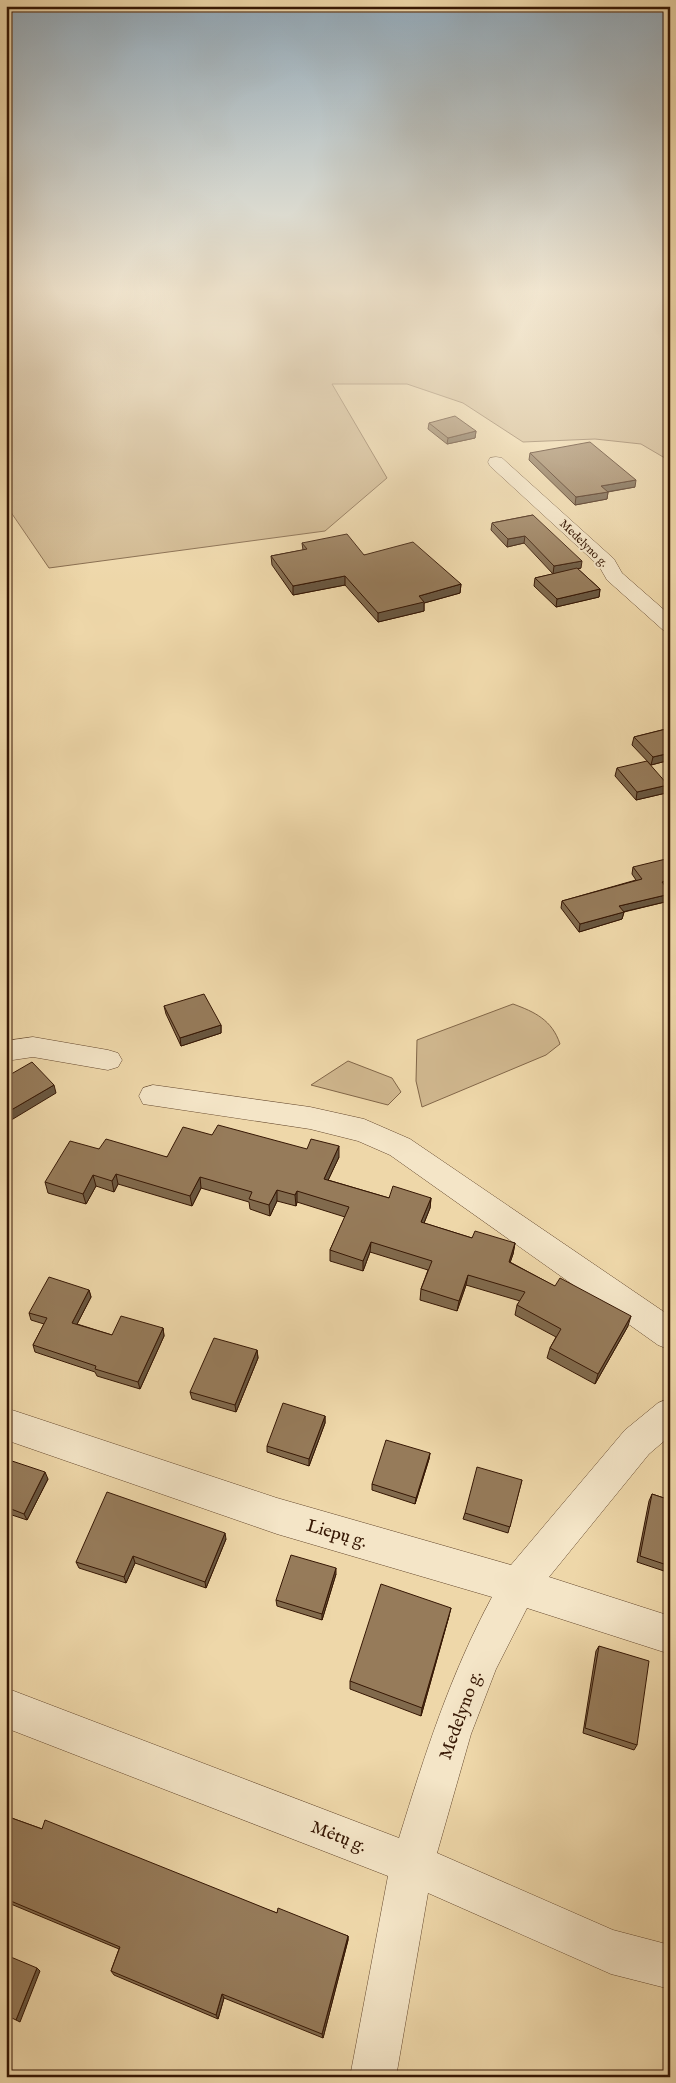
<svg xmlns="http://www.w3.org/2000/svg" width="676" height="2083" font-family="'IM FELL English',serif">
	<style>
		.green { fill: #cfb68d; stroke: #826648 }
		.lines { fill: none; stroke-linecap: round; stroke-linejoin: round }
		.minor-casing { stroke: #64472d; stroke-width: 1 }
		.minor { fill: #f4e5c7; fill-rule: evenodd }
		.wall { fill: #816a4d; stroke: #361704 }
		.shaded-wall { fill: #69563f; stroke: #361704 }
		.building { fill: #967b5a; stroke: #361704 }
		.labels { text-anchor: middle; stroke-width: 4; stroke-linejoin: round; paint-order: stroke }
		.far-street-label { font-size: 12px; fill: #361704; stroke: #f4e5c7 }
		.near-street-label { font-size: 18px; fill: #361704; stroke: #f4e5c7 }
	</style>
	<rect width="100%" height="100%" fill="#eed7a9"/>
	<filter id="stains"><feTurbulence type="fractalNoise" baseFrequency=".004" numOctaves="4"/><feColorMatrix values="0 0 0 0 .2 0 0 0 0 .09 0 0 0 0 .02 0 0 0 .5 -.17"/></filter>
	<radialGradient id="worn" r=".72"><stop offset=".6" stop-color="#630" stop-opacity="0"/><stop offset="1" stop-color="#630" stop-opacity=".3"/></radialGradient>
	<!-- green -->
	<g class="green">
		<polygon points="6,292 670,292 670,461 641,444 595,439 523,442 463,403 407,384 332,384 387,478 325,531 49,568 6,505"/>
		<path d="M 513,1004 C 535,1012 552,1020 560,1044 L 546,1055 L 422,1107 L 416,1081 L 417,1040 Z"/>
		<polygon points="348,1061 392,1078 401,1092 388,1105 311,1085"/>
	</g>
	<g class="lines">
		<!-- minor casing -->
		<g class="minor-casing">
			<g id="minor">
				<polygon points="496,457 502,458 614,559 622,573 670,615 670,632 663,630 607,580 599,566 490,466 488,462 490,458"/>
				<polygon points="33,1037 108,1050 118,1053 122,1060 118,1067 108,1070 33,1057 6,1061 6,1041"/>
				<polygon points="153,1085 310,1107 364,1119 410,1139 670,1316 670,1350 658,1345 390,1155 358,1141 310,1129 143,1104 139,1096 143,1088"/>
				<path d="M 670,1398 L 670,1436 L 649,1454 L 549,1577 L 670,1616 L 670,1654 L 527,1608 L 496,1669 L 471,1734 L 437,1853 L 613,1930 L 670,1945 L 670,1989 L 611,1974 L 428,1893 L 396,2077 L 350,2077 L 388,1876 L 6,1728 L 6,1688 L 399,1838 C 425,1754 450,1675 492,1597 L 277,1534 L 6,1440 L 6,1408 L 277,1498 L 511,1565 L 625,1430 L 658,1403 Z"/>
			</g>
		</g>
		<!-- minor -->
		<use href="#minor" class="minor"/>
	</g>
	<!-- wall -->
	<g class="wall">
		<polygon points="429,423 476,431 475,438 447,444 428,429"/>
		<polygon points="530,453 635,487 608,492 607,499 575,505 529,460"/>
		<polygon points="533,515 581,568 578,569 600,589 599,597 556,607 534,586 535,578 553,574 524,543 507,547 491,530 492,523"/>
		<polygon points="302,543 364,555 461,584 460,593 424,603 424,611 378,622 345,585 293,595 272,565 271,556 303,550"/>
		<polygon points="670,728 670,760 651,765 632,745 634,737"/>
		<polygon points="617,768 668,785 666,793 636,800 615,776"/>
		<polygon points="633,867 666,888 669,901 624,912 622,919 579,932 561,908 562,901 636,880 632,874"/>
		<polygon points="164,1006 221,1025 221,1033 181,1046 166,1014"/>
		<polygon points="212,1135 339,1157 328,1180 389,1198 431,1198 430,1208 424,1223 472,1238 515,1243 513,1254 510,1262 628,1326 595,1384 547,1358 550,1348 556,1337 515,1315 517,1305 520,1301 466,1285 457,1311 420,1300 421,1289 428,1270 370,1252 363,1271 330,1261 330,1250 345,1217 297,1202 296,1206 277,1201 270,1216 250,1209 249,1202 201,1188 192,1206 118,1184 114,1192 96,1186 86,1204 48,1193 45,1182 99,1149 167,1157"/>
		<polygon points="89,1290 91,1297 77,1324 112,1335 163,1328 164,1336 140,1389 97,1376 95,1372 35,1352 33,1345 44,1324 31,1320 29,1313"/>
		<polygon points="257,1350 258,1358 236,1412 192,1399 190,1392"/>
		<polygon points="325,1416 325,1423 309,1466 267,1452 267,1446"/>
		<polygon points="430,1453 429,1459 415,1504 372,1490 372,1484"/>
		<polygon points="6,1459 48,1479 27,1520 6,1513"/>
		<polygon points="522,1480 508,1533 463,1519 465,1513"/>
		<polygon points="652,1494 670,1500 670,1573 637,1562 649,1501"/>
		<polygon points="226,1539 206,1588 135,1563 126,1583 79,1568 76,1562"/>
		<polygon points="336,1574 322,1620 277,1606 276,1600"/>
		<polygon points="449,1616 421,1716 350,1689 350,1681"/>
		<polygon points="599,1646 637,1745 634,1750 583,1733 596,1651"/>
		<polygon points="6,1816 277,1913 348,1936 348,1940 323,2038 224,1998 218,2019 114,1975 111,1971 119,1949 6,1902"/>
	</g>
	<!-- shaded-wall -->
	<g class="shaded-wall">
		<polygon points="476,431 475,438 447,444 448,438"/>
		<polygon points="636,480 635,487 600,493 601,486"/>
		<polygon points="608,492 607,499 575,505 576,497"/>
		<polygon points="525,536 524,543 507,547 508,539"/>
		<polygon points="582,561 581,568 553,574 554,566"/>
		<polygon points="345,576 345,585 293,595 293,586"/>
		<polygon points="461,584 460,593 424,603 424,611 378,622 378,613 419,596"/>
		<polygon points="600,589 599,597 556,607 557,599"/>
		<polygon points="670,753 670,760 651,765 653,757"/>
		<polygon points="668,785 666,793 636,800 637,792"/>
		<polygon points="670,880 670,887 660,889 662,882"/>
		<polygon points="670,894 669,901 618,913 619,906"/>
		<polygon points="624,912 622,919 579,932 580,924"/>
		<polygon points="221,1025 221,1033 181,1046 180,1038"/>
		<polygon points="54,1085 56,1093 8,1122 6,1113"/>
		<polygon points="339,1146 339,1157 324,1189 324,1179"/>
		<polygon points="116,1174 118,1184 114,1192 112,1181"/>
		<polygon points="93,1175 96,1186 86,1204 83,1194"/>
		<polygon points="200,1177 201,1188 192,1206 190,1196"/>
		<polygon points="277,1190 277,1201 270,1216 269,1205"/>
		<polygon points="297,1191 297,1202 296,1206 295,1195"/>
		<polygon points="431,1198 430,1208 420,1233 421,1222"/>
		<polygon points="371,1242 370,1252 363,1271 363,1261"/>
		<polygon points="515,1243 513,1254 507,1272 509,1262"/>
		<polygon points="468,1275 466,1285 457,1311 459,1301"/>
		<polygon points="89,1290 91,1297 74,1330 72,1323"/>
		<polygon points="631,1316 628,1326 595,1384 598,1374"/>
		<polygon points="163,1328 164,1336 140,1389 138,1382"/>
		<polygon points="257,1350 258,1358 236,1412 235,1405"/>
		<polygon points="325,1416 325,1423 309,1466 309,1459"/>
		<polygon points="430,1453 429,1459 415,1504 416,1498"/>
		<polygon points="45,1472 48,1479 27,1520 24,1514"/>
		<polygon points="225,1533 226,1539 206,1588 205,1582"/>
		<polygon points="133,1556 135,1563 126,1583 124,1577"/>
		<polygon points="336,1568 336,1574 322,1620 322,1614"/>
		<polygon points="451,1608 449,1616 421,1716 422,1708"/>
		<polygon points="348,1936 348,1940 323,2038 322,2034"/>
		<polygon points="37,1968 40,1971 20,2022 16,2020"/>
		<polygon points="222,1994 224,1998 218,2019 216,2015"/>
	</g>
	<!-- building -->
	<g class="building">
		<polygon points="455,416 476,431 448,438 429,423"/>
		<polygon points="590,442 636,480 601,486 608,492 576,497 530,453"/>
		<polygon points="533,515 582,561 554,566 525,536 508,539 492,523"/>
		<polygon points="347,534 364,555 413,542 461,584 419,596 424,602 378,613 345,576 293,586 271,556 307,549 302,543"/>
		<polygon points="577,568 600,589 557,599 535,578"/>
		<polygon points="670,728 670,753 653,757 634,737"/>
		<polygon points="647,761 668,785 637,792 617,768"/>
		<polygon points="670,858 670,880 662,882 670,892 670,894 619,906 624,912 580,924 562,901 642,879 633,867"/>
		<polygon points="204,994 221,1025 180,1038 164,1006"/>
		<polygon points="32,1062 54,1085 6,1113 6,1077"/>
		<polygon points="218,1125 307,1149 311,1139 339,1146 324,1179 389,1198 393,1186 431,1198 421,1222 472,1238 475,1231 515,1243 509,1262 555,1286 560,1278 631,1316 598,1374 550,1348 561,1329 517,1305 525,1292 468,1275 459,1301 421,1289 432,1261 371,1242 363,1261 330,1250 349,1207 297,1191 295,1195 277,1190 269,1205 249,1199 252,1192 200,1177 190,1196 116,1174 112,1181 93,1175 83,1194 45,1182 70,1141 99,1149 106,1139 167,1157 183,1127 212,1135"/>
		<polygon points="49,1277 89,1290 72,1323 112,1335 121,1316 163,1328 138,1382 95,1369 96,1366 33,1345 47,1318 29,1313"/>
		<polygon points="214,1338 257,1350 235,1405 190,1392"/>
		<polygon points="283,1403 325,1416 309,1459 267,1446"/>
		<polygon points="386,1440 430,1453 416,1498 372,1484"/>
		<polygon points="6,1459 45,1472 24,1514 6,1507"/>
		<polygon points="477,1467 522,1480 510,1527 465,1513"/>
		<polygon points="107,1492 225,1533 205,1582 133,1556 124,1577 76,1562"/>
		<polygon points="652,1494 670,1500 670,1566 640,1556"/>
		<polygon points="291,1555 336,1568 322,1614 276,1600"/>
		<polygon points="381,1584 451,1608 422,1708 350,1681"/>
		<polygon points="599,1646 649,1661 637,1745 585,1728"/>
		<polygon points="6,1816 42,1829 45,1820 277,1913 278,1908 348,1936 322,2034 222,1994 216,2015 111,1971 120,1947 6,1899"/>
		<polygon points="6,1955 37,1968 16,2020 6,2015"/>
	</g>
	<!-- sky -->
	<linearGradient id="sky" x2="0" y2="1"><stop stop-color="#91a8b8"/><stop offset="0.5" stop-color="#f7edd8"/><stop offset="1" stop-color="#f7edd8" stop-opacity="0"/></linearGradient>
	<rect width="676" height="583" fill="url(#sky)"/>
	<g class="labels">
		<!-- far-street labels -->
		<g class="far-street-label">
			<text transform="translate(584 543) rotate(44)" y="4">Medelyno g.</text>
		</g>
		<!-- near-street labels -->
		<g class="near-street-label">
			<text transform="translate(337 1533) rotate(16)" y="6">Liepų g.</text>
			<text transform="translate(460 1715) rotate(-70)" y="6">Medelyno g.</text>
			<text transform="translate(339 1836) rotate(21)" y="6">Mėtų g.</text>
		</g>
	</g>
	<!-- margin -->
	<rect width="676" height="2083" fill="none" stroke="#eed7a9" stroke-width="25"/>
	<rect x="8" y="8" width="661" height="2068" fill="none" stroke="#361704" stroke-width="2.5"/>
	<rect x="12" y="12" width="651" height="2058" fill="none" stroke="#361704"/>
	<rect width="100%" height="100%" filter="url(#stains)"/>
	<rect width="100%" height="100%" fill="url(#worn)"/>
</svg>
